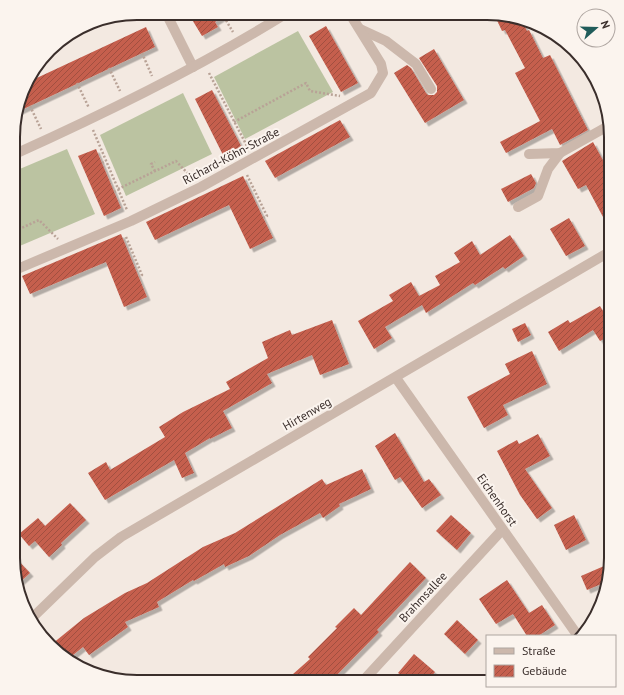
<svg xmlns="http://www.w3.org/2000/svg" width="624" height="695" font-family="'PT Sans',sans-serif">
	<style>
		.grass { fill: #bbc3a1 }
		.building { fill: url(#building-hatch); filter: url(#shadow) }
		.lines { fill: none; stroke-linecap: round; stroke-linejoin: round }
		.path { stroke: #b8a296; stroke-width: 2.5; stroke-dasharray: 2 2; stroke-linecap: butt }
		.minor { stroke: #ccb8ac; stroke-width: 10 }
		.labels { text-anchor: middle; stroke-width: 4; stroke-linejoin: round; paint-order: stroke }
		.street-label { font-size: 12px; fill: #3a2e2b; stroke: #fbf4ee }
		.rim { fill: none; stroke: #3a2e2b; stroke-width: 2 }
	</style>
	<defs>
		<pattern id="building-hatch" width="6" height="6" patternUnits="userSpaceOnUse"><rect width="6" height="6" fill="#c55f4e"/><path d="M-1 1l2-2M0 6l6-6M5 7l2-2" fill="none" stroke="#a14f41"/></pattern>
		<filter id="shadow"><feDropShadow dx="3.5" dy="3.5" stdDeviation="0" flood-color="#0004"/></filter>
	</defs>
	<rect width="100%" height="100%" fill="#f3e9e1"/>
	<!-- grass -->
	<g class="grass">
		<polygon points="298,31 333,92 245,139 214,77"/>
		<polygon points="183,93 212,154 126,196 100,135"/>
		<polygon points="67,149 95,214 15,248 15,171"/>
	</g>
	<!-- building -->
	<g class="building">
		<polygon points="188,13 229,13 215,22 218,27 202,36"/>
		<polygon points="494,14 503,14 522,21 527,31 529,30 543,58 550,55 588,130 560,145 552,129 506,153 500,142 540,121 515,73 525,68 505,30 502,31"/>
		<polygon points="326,26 358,83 341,92 309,36"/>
		<polygon points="146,27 155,47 15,113 26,83"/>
		<polygon points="434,49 464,100 425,123 394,73 407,65 411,68 426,93 428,95 434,95 437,92 437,86 419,58"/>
		<polygon points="212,90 242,148 224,157 195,99"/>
		<polygon points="340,120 350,137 275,178 265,161"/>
		<polygon points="593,142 611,175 611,232 586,185 578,189 562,161"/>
		<polygon points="96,149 121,208 104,216 78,156"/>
		<polygon points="531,174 536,183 534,188 508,202 501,189"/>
		<polygon points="243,176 273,238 250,249 229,205 155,240 146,222"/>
		<polygon points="569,218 585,246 566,256 550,229"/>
		<polygon points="121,234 147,297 124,307 106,262 30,294 22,276"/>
		<polygon points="510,235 524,256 505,269 503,267 475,285 473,283 426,313 422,305 385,327 392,338 374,349 358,321 393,301 389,295 411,282 419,296 440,285 435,276 460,262 454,253 472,241 480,255"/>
		<polygon points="600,306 611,324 611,335 600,341 593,330 559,351 548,332 568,320 570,323"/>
		<polygon points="332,320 349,364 320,375 312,355 267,374 272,383 223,411 232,428 210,439 210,438 185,453 194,473 182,478 174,460 105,500 88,473 106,462 110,470 165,437 159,427 183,412 230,389 226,382 268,358 262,342 290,330 292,335"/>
		<polygon points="525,323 531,335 518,342 512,329"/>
		<polygon points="532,351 547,384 503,405 508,415 484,428 467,397 510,374 505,364"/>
		<polygon points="395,433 424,482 429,479 441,495 422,508 400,477 395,480 375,446"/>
		<polygon points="538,434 550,456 525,469 552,508 537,519 520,495 497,451 517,440 519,444"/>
		<polygon points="362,469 371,489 339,504 340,506 323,518 320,513 280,535 249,556 225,567 224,564 194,581 193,580 157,602 159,607 125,622 128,627 89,655 83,647 68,659 52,644 84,618 125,593 147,583 203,547 235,533 322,479 326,485"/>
		<polygon points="70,503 86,520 61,543 62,545 49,557 35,541 29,546 19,534 38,518 45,526"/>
		<polygon points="451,515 471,533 457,550 436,531"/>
		<polygon points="574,515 586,540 566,550 554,525"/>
		<polygon points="13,555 30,573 19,583 13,566"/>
		<polygon points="410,562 426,578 377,630 379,632 330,682 284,682 310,659 308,657 337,628 335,627 354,608 361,615"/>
		<polygon points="611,563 606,582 587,590 581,576"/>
		<polygon points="507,580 529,613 542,605 555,625 538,636 527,636 513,614 496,624 479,599"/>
		<polygon points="457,620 478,640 465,654 444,634"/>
		<polygon points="414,654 435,672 427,682 394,682 401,675 398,673"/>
	</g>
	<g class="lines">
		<!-- path -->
		<g class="path">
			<polyline points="224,17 233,32"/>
			<polyline points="142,53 152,76"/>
			<polyline points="109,68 120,91"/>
			<polyline points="209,73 248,148"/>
			<polyline points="77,83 89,108"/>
			<polyline points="30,106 41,129"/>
			<polyline points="234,122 306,83 310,91 340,96"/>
			<polyline points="93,130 127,210"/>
			<polyline points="102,163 106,161"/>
			<polyline points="155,171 151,164 155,162"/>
			<polyline points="247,175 267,216 263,218"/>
			<polyline points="118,189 176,161 192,178"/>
			<polyline points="114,192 118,191"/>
			<polyline points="20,221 18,222 20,228"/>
			<polyline points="15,231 39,220 58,239"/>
			<polyline points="126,237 142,275 139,277"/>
			<polyline points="14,316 19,328 16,330"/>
		</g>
		<!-- minor -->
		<g class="minor">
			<polyline points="166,13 193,67"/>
			<polyline points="360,29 386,41 416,64 431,89"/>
			<path d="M 15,154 C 108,112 200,67 287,13"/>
			<polyline points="529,154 560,153 610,125"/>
			<polyline points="518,207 538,196 548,169 560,153"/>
			<polyline points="15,270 131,221 201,187 371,93 383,73 381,64 350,14"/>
			<polyline points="396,378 578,636"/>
			<polyline points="31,619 95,557 121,537 611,251"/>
			<polyline points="362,682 502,530"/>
		</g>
	</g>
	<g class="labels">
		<!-- street labels -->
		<g class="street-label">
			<text transform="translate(231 156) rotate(-28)" y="4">Richard-Köhn-Straße</text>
			<text transform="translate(307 414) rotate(-30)" y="4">Hirtenweg</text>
			<text transform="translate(497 500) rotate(55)" y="4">Eichenhorst</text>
			<text transform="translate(423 597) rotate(-47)" y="4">Brahmsallee</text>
		</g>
	</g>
	<!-- crop -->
	<path d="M0 0H624V695H0ZM137 20H487A117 117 0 0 1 604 137V558A117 117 0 0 1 487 675H137A117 117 0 0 1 20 558V137A117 117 0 0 1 137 20Z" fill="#fbf4ee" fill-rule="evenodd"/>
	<path class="rim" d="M137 20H487A117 117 0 0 1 604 137V558A117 117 0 0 1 487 675H137A117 117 0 0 1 20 558V137A117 117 0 0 1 137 20Z"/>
	<!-- legend -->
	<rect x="486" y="635" width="130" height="52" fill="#fbf4ee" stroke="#aea5a0"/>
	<rect x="494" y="648" width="20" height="6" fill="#ccb8ac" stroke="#aea5a0"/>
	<text x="522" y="655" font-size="12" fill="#3a2e2b">Straße</text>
	<rect x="494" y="665" width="20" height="12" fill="url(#building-hatch)" stroke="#aea5a0"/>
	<text x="522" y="675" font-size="12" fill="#3a2e2b">Gebäude</text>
	<!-- north arrow -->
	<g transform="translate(596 28) rotate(70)"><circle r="19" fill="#fbf4ee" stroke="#aea5a0"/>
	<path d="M0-3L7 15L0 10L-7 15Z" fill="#205c5a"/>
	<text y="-6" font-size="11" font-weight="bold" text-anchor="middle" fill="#3a2e2b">N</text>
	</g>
</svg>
